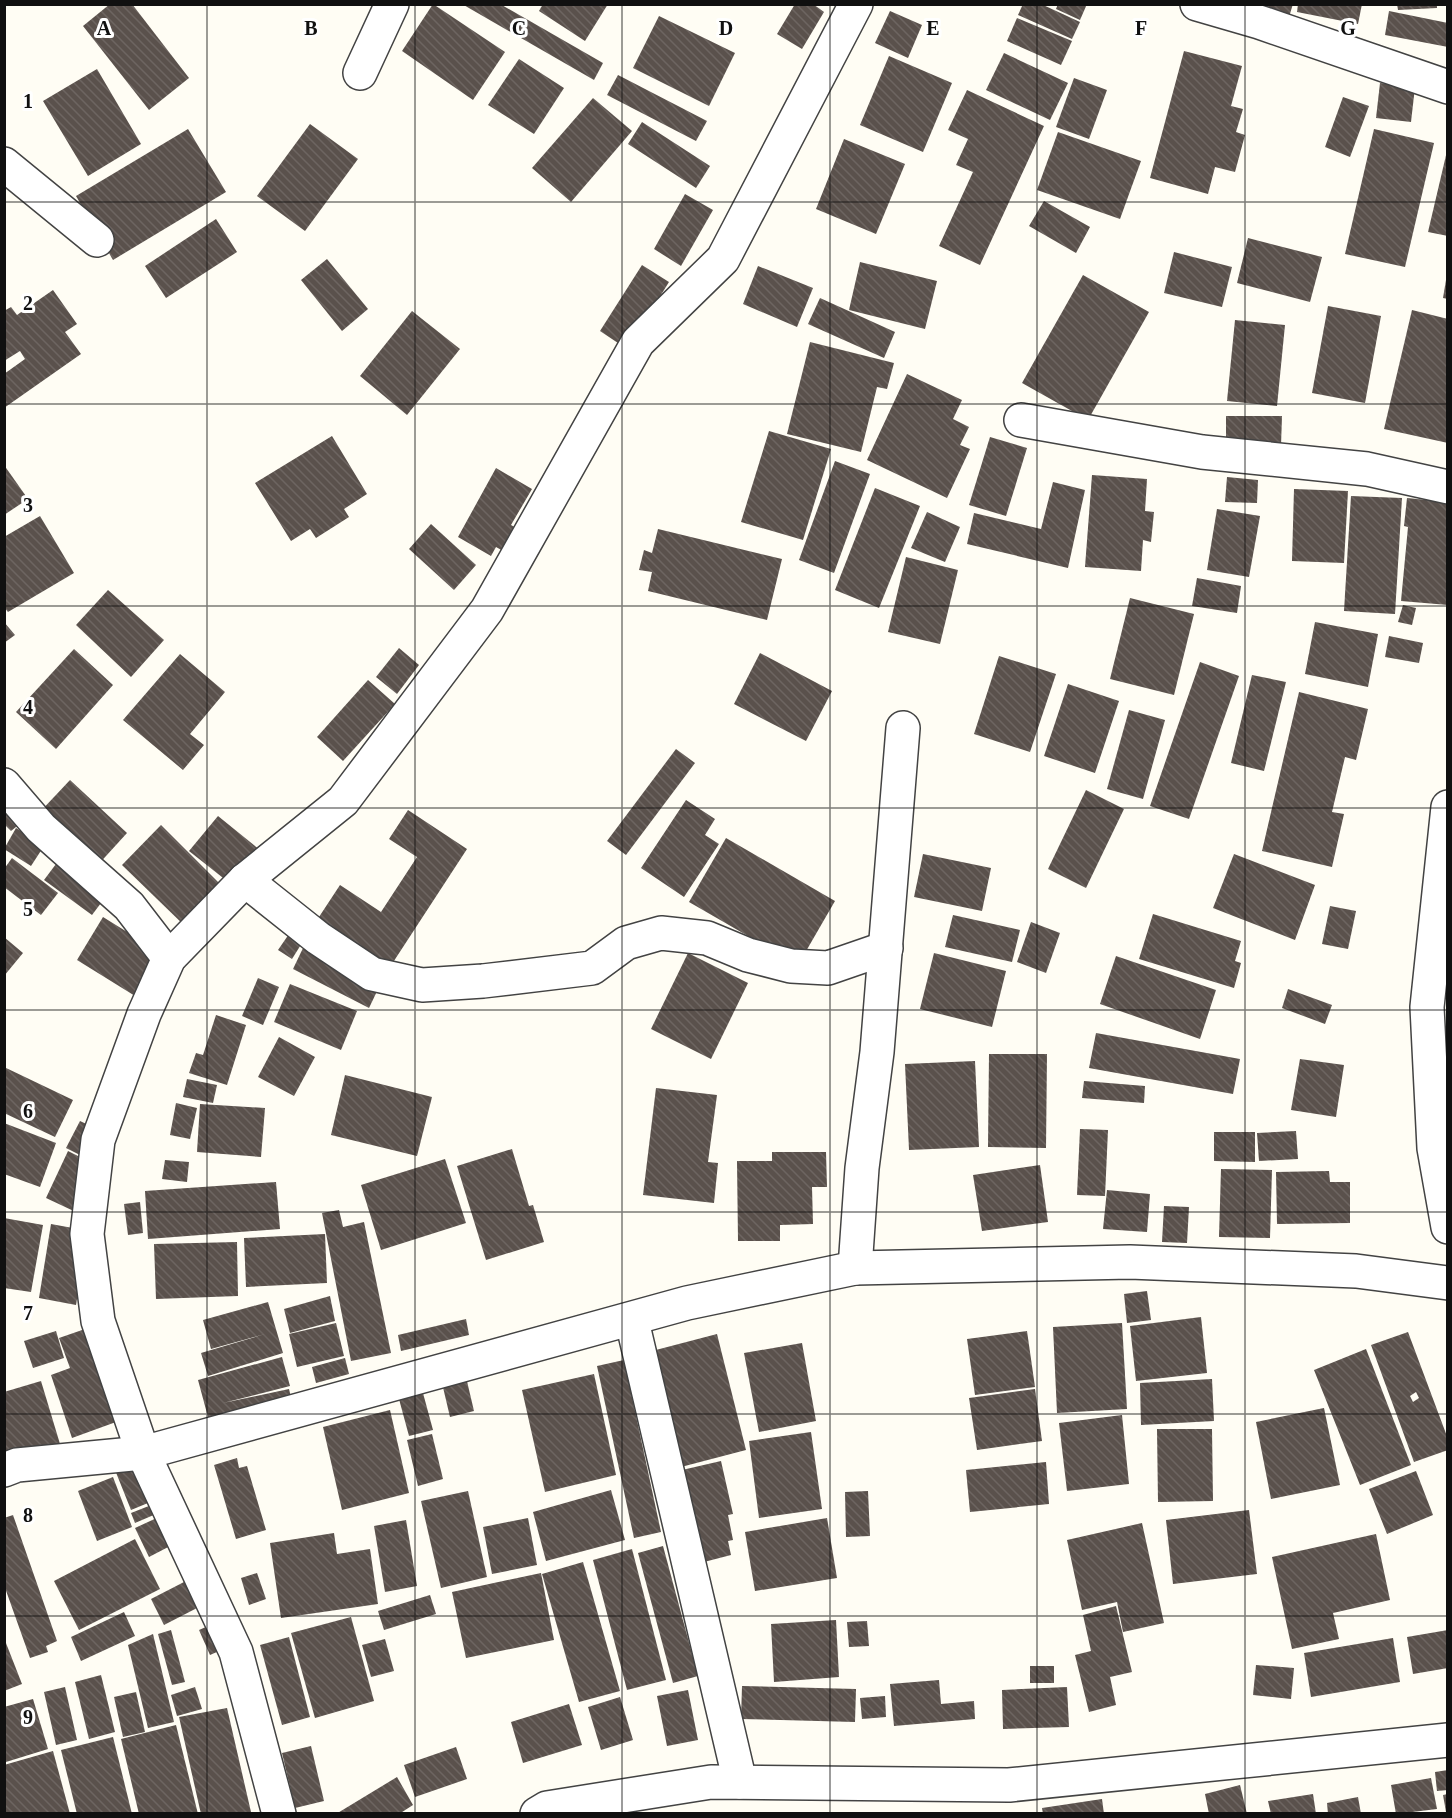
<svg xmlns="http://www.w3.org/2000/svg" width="1452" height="1818" font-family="'Times New Roman',serif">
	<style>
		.building { fill: url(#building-back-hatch); fill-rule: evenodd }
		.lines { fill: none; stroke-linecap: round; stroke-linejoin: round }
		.minor-casing { stroke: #434343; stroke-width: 36 }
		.tertiary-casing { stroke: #434343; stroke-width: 36 }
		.minor { stroke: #fff; stroke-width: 33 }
		.tertiary { stroke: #fff; stroke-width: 33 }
		.grid { fill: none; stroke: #101010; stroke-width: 1.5; stroke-opacity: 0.55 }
		.grid-label { font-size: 20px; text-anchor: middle; font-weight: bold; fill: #101010; stroke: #fff; stroke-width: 6; stroke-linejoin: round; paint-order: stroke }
	</style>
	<defs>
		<pattern id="building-back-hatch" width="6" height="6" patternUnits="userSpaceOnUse" patternTransform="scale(1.5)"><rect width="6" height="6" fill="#5a514c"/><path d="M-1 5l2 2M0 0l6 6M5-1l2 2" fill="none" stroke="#6d6561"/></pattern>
	</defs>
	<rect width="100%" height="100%" fill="#fffdf4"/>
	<!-- building -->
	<g class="building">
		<polygon points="110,4 132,4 189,78 149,110 83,26"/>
		<polygon points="433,4 505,52 473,100 402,51"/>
		<polygon points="462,4 500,4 603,63 594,80"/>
		<polygon points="543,4 608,4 585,41 539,11"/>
		<polygon points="795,4 813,4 824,12 802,49 777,34"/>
		<polygon points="1023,4 1041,4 1080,22 1072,39 1018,15"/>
		<polygon points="1058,4 1087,4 1080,20 1056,9"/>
		<polygon points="1269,4 1293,4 1289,17 1267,11"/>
		<polygon points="1298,4 1362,4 1358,24 1297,12"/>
		<polygon points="1397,4 1437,4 1437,8 1398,10"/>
		<polygon points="890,11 922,25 908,58 875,43"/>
		<polygon points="1389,11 1448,23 1448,47 1385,35"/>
		<polygon points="659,16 735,53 709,106 633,68"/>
		<polygon points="1017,18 1072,41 1061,65 1007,41"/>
		<polygon points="1184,51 1242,66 1231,106 1243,109 1236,132 1245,135 1235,172 1215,167 1208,194 1150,178"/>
		<polygon points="1004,53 1068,83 1050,120 986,90"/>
		<polygon points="889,56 952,83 923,152 860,125"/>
		<polygon points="519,59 564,88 534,134 488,105"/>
		<polygon points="97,69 141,144 88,176 43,101"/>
		<polygon points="618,75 707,121 696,141 607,95"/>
		<polygon points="1074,78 1107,90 1089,139 1056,127"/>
		<polygon points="1380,83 1415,87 1411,122 1376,118"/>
		<polygon points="967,90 1044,126 980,265 939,246 973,172 956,165 968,139 948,130"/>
		<polygon points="1343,97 1369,106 1350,157 1325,147"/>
		<polygon points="593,98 632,131 571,202 532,168"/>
		<polygon points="642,122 710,166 696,188 628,144"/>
		<polygon points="310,124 358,159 305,231 257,196"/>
		<polygon points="188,129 226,192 113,260 76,196"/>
		<polygon points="1374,129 1434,143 1405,267 1345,254"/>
		<polygon points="1058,132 1141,161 1120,219 1037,190"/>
		<polygon points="844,139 905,164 876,234 816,209"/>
		<polygon points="1447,151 1448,151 1448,236 1428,232"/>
		<polygon points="685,194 713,210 681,266 654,249"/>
		<polygon points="1044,201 1090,227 1076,253 1029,226"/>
		<polygon points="216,219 237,252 166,298 145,266"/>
		<polygon points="1248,238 1322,257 1310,302 1237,283"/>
		<polygon points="1174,252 1232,267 1222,307 1164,293"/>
		<polygon points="327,259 368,309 342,331 301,280"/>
		<polygon points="860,262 937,281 925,329 849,310"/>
		<polygon points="642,265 669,282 627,349 600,331"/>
		<polygon points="758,266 813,288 797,327 743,304"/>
		<polygon points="1083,275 1149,312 1088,420 1022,383"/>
		<polygon points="1446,280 1448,280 1448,299 1443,298"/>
		<polygon points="53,290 77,324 65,332 81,354 4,408 4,374 25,359 20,351 4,361 4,311 11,307 17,315"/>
		<polygon points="820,298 895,332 884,358 808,324"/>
		<polygon points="1328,306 1381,316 1365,403 1312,393"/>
		<polygon points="1412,310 1448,319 1448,443 1384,429"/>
		<polygon points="412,311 460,349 407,415 360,376"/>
		<polygon points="1235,320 1285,325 1277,406 1227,401"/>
		<polygon points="810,342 894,363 887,389 877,387 861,452 787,434"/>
		<polygon points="907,374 962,400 953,419 969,427 960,445 970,449 947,498 867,460"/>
		<polygon points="1226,416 1282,416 1281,446 1226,445"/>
		<polygon points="769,431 831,449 803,540 741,522"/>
		<polygon points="332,436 367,494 344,509 349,517 316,538 310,529 291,541 255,483"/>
		<polygon points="990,437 1027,448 1006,516 969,505"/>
		<polygon points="835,461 870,474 834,573 799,560"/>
		<polygon points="4,465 28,499 4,515"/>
		<polygon points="496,468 532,489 511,525 518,529 505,552 496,547 491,556 458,537"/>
		<polygon points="1092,475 1147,479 1145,511 1154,512 1151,542 1143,540 1141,571 1085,567"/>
		<polygon points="1227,477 1258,480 1257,503 1225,502"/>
		<polygon points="1053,482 1085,490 1068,568 967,544 974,513 1041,529"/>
		<polygon points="875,488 920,506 879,608 835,590"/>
		<polygon points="1294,489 1348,491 1344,563 1292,561"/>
		<polygon points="1351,496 1402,498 1395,614 1344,611"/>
		<polygon points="1407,498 1448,502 1448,605 1401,601 1408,527 1404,526"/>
		<polygon points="1217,509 1260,516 1249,577 1207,570"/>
		<polygon points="927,512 960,527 945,562 911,548"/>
		<polygon points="40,516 74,573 8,612 4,607 4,537"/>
		<polygon points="431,524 476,565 454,590 409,549"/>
		<polygon points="658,529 782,559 767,620 648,591 652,572 639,570 644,550 652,553"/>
		<polygon points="906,557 958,570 940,644 888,632"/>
		<polygon points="1197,578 1241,586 1237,613 1192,606"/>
		<polygon points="108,590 164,640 131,677 76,625"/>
		<polygon points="1130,598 1194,614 1174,695 1110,679"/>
		<polygon points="1403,605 1416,608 1412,625 1398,622"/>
		<polygon points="4,622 15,635 4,643"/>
		<polygon points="1315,622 1378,634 1368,687 1305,674"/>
		<polygon points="1389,636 1423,643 1419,663 1385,657"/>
		<polygon points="399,648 419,665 397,694 376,677"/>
		<polygon points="74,649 113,685 56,749 16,712"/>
		<polygon points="760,653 832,691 806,741 734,704"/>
		<polygon points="180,654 225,692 190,734 204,745 183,770 123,720"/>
		<polygon points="999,656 1056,674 1030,752 974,734"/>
		<polygon points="1200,662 1239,676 1189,819 1150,806"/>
		<polygon points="1252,675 1286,682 1264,771 1231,763"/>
		<polygon points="368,680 395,704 343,761 317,737"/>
		<polygon points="1068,684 1119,701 1095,773 1044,756"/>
		<polygon points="1299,692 1368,709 1356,760 1345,757 1332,812 1344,814 1332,867 1262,851"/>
		<polygon points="1129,710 1165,720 1143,799 1107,789"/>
		<polygon points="676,749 695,763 626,855 607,841"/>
		<polygon points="70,780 127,833 96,867 39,813"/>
		<polygon points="1086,790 1124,809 1086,888 1048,869"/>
		<polygon points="686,800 715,819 705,835 719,844 684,897 641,868"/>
		<polygon points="10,810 21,823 11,831 4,824 4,815"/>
		<polygon points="408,810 467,849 390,967 317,920 340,885 381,912 417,857 389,839"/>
		<polygon points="218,816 260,850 232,885 189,851"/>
		<polygon points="161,825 227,891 189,930 122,865"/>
		<polygon points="16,828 44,846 31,866 4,849"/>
		<polygon points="726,838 835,901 798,965 689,902"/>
		<polygon points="923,854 991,868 982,911 914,897"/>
		<polygon points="1234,854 1315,885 1295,940 1213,908"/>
		<polygon points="12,858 58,893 41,915 4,887 4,869"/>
		<polygon points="59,860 107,895 92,915 44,880"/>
		<polygon points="1330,906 1356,911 1348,949 1322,944"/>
		<polygon points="1153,914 1241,941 1235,961 1241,963 1234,988 1139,959"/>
		<polygon points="953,915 1020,930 1012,962 945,947"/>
		<polygon points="103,917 182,966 156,1009 77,960"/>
		<polygon points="1031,922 1060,933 1046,973 1017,962"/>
		<polygon points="289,934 302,943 292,959 278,950"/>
		<polygon points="4,937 23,953 4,976"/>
		<polygon points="304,946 380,985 369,1008 293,969"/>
		<polygon points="688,953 748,983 711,1059 651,1029"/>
		<polygon points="934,953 1006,971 992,1027 920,1009"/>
		<polygon points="1116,956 1216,990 1200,1039 1100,1004"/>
		<polygon points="258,978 279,987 263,1025 242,1016"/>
		<polygon points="290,984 357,1011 341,1050 274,1022"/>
		<polygon points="1288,989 1332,1005 1325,1024 1282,1008"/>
		<polygon points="216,1015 246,1025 227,1085 189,1073 196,1053 203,1055"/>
		<polygon points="1096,1033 1240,1059 1233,1094 1089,1068"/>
		<polygon points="279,1037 315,1057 294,1096 258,1077"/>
		<polygon points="989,1054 1047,1054 1046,1148 988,1147"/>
		<polygon points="1300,1059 1344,1065 1336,1117 1291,1110"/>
		<polygon points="975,1061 979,1147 909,1150 905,1064"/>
		<polygon points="4,1067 73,1100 55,1137 4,1113"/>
		<polygon points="345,1075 432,1097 417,1156 331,1135"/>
		<polygon points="187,1079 217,1085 213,1103 183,1097"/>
		<polygon points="1084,1081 1145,1086 1144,1103 1082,1098"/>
		<polygon points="656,1088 717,1095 708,1162 718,1163 714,1203 643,1195"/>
		<polygon points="176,1103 197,1108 190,1139 170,1135"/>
		<polygon points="200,1104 265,1108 261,1157 197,1152"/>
		<polygon points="80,1121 112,1136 98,1164 66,1148"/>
		<polygon points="4,1123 56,1143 40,1187 4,1174"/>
		<polygon points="1080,1129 1108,1130 1105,1196 1077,1195"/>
		<polygon points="1296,1131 1298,1159 1259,1161 1257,1133"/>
		<polygon points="1214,1132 1255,1132 1255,1162 1214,1161"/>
		<polygon points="512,1149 529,1206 533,1205 544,1242 486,1260 457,1166"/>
		<polygon points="68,1151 100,1167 78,1213 46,1198"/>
		<polygon points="772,1152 826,1152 827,1187 812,1187 813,1224 780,1225 780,1241 738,1241 737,1161 772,1161"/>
		<polygon points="445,1159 466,1223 381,1250 361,1185"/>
		<polygon points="165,1160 189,1162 187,1182 162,1179"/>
		<polygon points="1040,1165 1048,1222 982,1231 973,1175"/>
		<polygon points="1221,1169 1272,1170 1270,1238 1219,1237"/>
		<polygon points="1329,1171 1330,1182 1350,1182 1350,1223 1277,1224 1276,1172"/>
		<polygon points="276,1182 280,1229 148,1239 145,1191"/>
		<polygon points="1107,1190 1150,1194 1147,1232 1103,1229"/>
		<polygon points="140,1202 143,1233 128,1235 124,1204"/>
		<polygon points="1164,1206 1189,1207 1187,1243 1162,1242"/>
		<polygon points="339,1210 343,1227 364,1222 391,1353 351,1361 322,1213"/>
		<polygon points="4,1218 43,1225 31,1292 4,1288"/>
		<polygon points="51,1224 89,1231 76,1305 39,1298"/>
		<polygon points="325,1234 327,1283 246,1287 244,1238"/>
		<polygon points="237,1242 238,1296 156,1299 154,1244"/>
		<polygon points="1147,1291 1151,1320 1127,1323 1124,1294"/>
		<polygon points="330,1296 335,1321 290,1333 284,1309"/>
		<polygon points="268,1302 283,1353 208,1376 201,1353 265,1334 211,1349 203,1320"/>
		<polygon points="1201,1317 1207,1373 1136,1381 1130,1326"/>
		<polygon points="466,1319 469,1335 401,1351 398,1335"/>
		<polygon points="336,1323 344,1356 297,1367 289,1334"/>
		<polygon points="1122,1323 1127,1409 1057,1413 1053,1327"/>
		<polygon points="85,1329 116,1422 72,1438 51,1375 70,1368 59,1338"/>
		<polygon points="56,1331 64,1358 33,1368 24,1341"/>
		<polygon points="1027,1331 1035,1387 975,1395 967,1339"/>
		<path d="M 1408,1332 L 1448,1439 L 1448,1450 L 1414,1462 L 1371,1345 ZM 1416,1392 L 1419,1398 L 1413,1402 L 1410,1396 Z"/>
		<polygon points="717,1334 746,1450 681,1467 652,1351"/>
		<polygon points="802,1343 816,1421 759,1432 744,1353"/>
		<polygon points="1366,1349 1411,1465 1360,1485 1314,1370"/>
		<polygon points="282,1357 290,1386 223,1403 289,1389 294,1410 212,1432 198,1380"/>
		<polygon points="345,1358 349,1374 316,1383 312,1367"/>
		<polygon points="624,1360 661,1532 634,1538 597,1366"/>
		<polygon points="594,1374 616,1475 545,1492 522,1390"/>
		<polygon points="466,1377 474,1411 450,1417 442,1383"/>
		<polygon points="1212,1379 1214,1421 1141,1425 1140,1383"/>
		<polygon points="41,1381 60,1444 4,1461 4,1392"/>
		<polygon points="420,1382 433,1430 409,1436 396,1388"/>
		<polygon points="1035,1389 1042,1441 977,1450 969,1398"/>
		<polygon points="1324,1408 1340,1485 1271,1499 1256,1422"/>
		<polygon points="390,1410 409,1493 342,1510 323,1427"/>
		<polygon points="1122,1415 1129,1484 1067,1491 1059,1423"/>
		<polygon points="1157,1429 1212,1429 1213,1501 1158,1502"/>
		<polygon points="811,1432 822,1509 759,1518 749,1441"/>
		<polygon points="432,1434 443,1479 418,1486 407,1440"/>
		<polygon points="149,1456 165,1496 131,1510 115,1470"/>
		<polygon points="237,1458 239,1468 247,1466 266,1530 236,1539 214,1465"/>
		<polygon points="721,1461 733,1514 728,1515 733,1540 728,1541 731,1555 704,1562 682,1470"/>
		<polygon points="1046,1462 1049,1504 970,1512 966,1470"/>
		<polygon points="1416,1471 1433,1515 1387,1534 1369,1489"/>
		<polygon points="113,1477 132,1527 97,1541 78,1491"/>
		<polygon points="611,1490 625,1540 546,1561 533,1512"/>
		<polygon points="468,1491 487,1577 441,1588 421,1501"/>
		<polygon points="868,1491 870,1536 846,1537 845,1492"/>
		<polygon points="159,1502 163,1511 135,1523 131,1513"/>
		<polygon points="1249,1510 1257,1574 1173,1584 1166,1520"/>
		<polygon points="13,1515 57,1641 46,1646 48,1652 30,1658 4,1585 4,1518"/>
		<polygon points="161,1516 174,1544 149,1557 135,1528"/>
		<polygon points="528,1518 537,1565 492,1574 483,1527"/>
		<polygon points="827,1518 837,1578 755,1591 745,1532"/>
		<polygon points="406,1520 417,1586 385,1592 374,1526"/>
		<polygon points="1142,1523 1164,1623 1123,1632 1117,1602 1082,1610 1067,1540"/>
		<polygon points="334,1533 337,1554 370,1549 378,1604 281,1618 270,1543"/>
		<polygon points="1376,1534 1390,1600 1333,1613 1339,1639 1292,1649 1272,1557"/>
		<polygon points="135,1539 160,1589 79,1630 54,1581"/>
		<polygon points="663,1546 698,1676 673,1683 638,1553"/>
		<polygon points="632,1549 666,1680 627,1690 593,1560"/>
		<polygon points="583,1562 620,1691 579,1702 542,1574"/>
		<polygon points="257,1573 266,1599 249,1605 241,1578"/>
		<polygon points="541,1573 554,1640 466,1658 452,1592"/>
		<polygon points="184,1582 197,1608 164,1625 151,1599"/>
		<polygon points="430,1595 436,1614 384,1630 378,1611"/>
		<polygon points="1116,1606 1132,1672 1110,1677 1116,1705 1089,1712 1075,1655 1091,1651 1083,1615"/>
		<polygon points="124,1612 135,1636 81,1661 71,1637"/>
		<polygon points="351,1617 374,1701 315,1718 291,1633"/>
		<polygon points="836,1620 839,1677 774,1682 771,1624"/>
		<polygon points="867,1621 869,1646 849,1647 847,1622"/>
		<polygon points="215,1623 226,1648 210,1655 199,1630"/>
		<polygon points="171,1630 185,1682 172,1685 158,1634"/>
		<polygon points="1448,1630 1448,1668 1413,1674 1407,1637"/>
		<polygon points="153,1634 174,1722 148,1728 128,1645"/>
		<polygon points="289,1637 310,1717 282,1725 260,1645"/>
		<polygon points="4,1638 22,1684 4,1691"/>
		<polygon points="1393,1638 1400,1682 1311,1697 1304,1653"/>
		<polygon points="385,1639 394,1671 371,1677 362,1645"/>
		<polygon points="1256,1665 1294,1668 1291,1699 1253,1695"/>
		<rect x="1030" y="1666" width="24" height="17"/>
		<polygon points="101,1675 115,1732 89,1739 75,1682"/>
		<polygon points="939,1680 941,1704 974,1701 975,1719 894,1726 890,1684"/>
		<polygon points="742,1686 856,1689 855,1722 741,1719"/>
		<polygon points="65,1687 77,1740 56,1745 44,1692"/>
		<polygon points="195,1687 202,1709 177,1716 171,1695"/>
		<polygon points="1067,1687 1069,1727 1003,1729 1002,1690"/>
		<polygon points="688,1690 698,1740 667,1746 657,1696"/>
		<polygon points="136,1692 145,1732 123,1737 114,1697"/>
		<polygon points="885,1696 886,1717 862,1719 860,1698"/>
		<polygon points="620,1697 633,1740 601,1750 588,1707"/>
		<polygon points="33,1699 48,1749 6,1762 4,1707"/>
		<polygon points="569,1704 582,1745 523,1763 511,1722"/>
		<polygon points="227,1708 251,1812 201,1814 179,1717"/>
		<polygon points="176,1725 198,1814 139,1814 121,1739"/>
		<polygon points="113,1737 132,1814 77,1814 61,1750"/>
		<polygon points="311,1746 324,1801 295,1808 282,1753"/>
		<polygon points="456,1747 467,1779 415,1797 404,1765"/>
		<polygon points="53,1751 70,1814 4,1814 4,1765"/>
		<polygon points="1448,1770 1448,1790 1437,1791 1435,1772"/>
		<polygon points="397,1777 413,1805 399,1814 336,1814"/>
		<polygon points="1431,1778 1437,1809 1396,1814 1391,1785"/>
		<polygon points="1240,1785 1247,1814 1209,1814 1205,1794"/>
		<polygon points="1313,1794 1316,1814 1271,1814 1268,1801"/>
		<polygon points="1448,1794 1448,1812 1446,1812 1443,1795"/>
		<polygon points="1358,1797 1361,1814 1328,1814 1327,1803"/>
		<polygon points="1102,1799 1104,1814 1043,1814 1042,1808"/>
	</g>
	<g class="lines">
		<!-- minor casing -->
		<g class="minor-casing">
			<g id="minor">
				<polyline points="1197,4 1259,22 1448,87"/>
				<polyline points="360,73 392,4"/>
				<polyline points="4,164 97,240"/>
				<polyline points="1021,420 1202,452 1367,469 1448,487"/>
				<polyline points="4,785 41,828 129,906 169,958"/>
				<polyline points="1448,807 1427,1007 1434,1148 1448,1227"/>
				<polyline points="245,880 318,938 372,974 422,985 483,981 592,968 626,943 661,933 707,938 748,955 791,966 828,968 886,948"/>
				<polyline points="855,1268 862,1168 877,1052 903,728"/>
				<polyline points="632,1321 740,1782"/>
				<polyline points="4,1470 17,1465 143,1453 687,1303 855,1268 1130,1262 1356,1271 1448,1283"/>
				<polyline points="279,1814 236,1652 143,1453 98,1321 87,1234 98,1140 144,1014 169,958 245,880 343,801 487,610 638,342 723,259 856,4"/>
			</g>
		</g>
		<!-- tertiary casing -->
		<g class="tertiary-casing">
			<polyline id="tertiary" points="537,1814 547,1808 711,1782 1009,1785 1448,1740"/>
		</g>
		<!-- minor -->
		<use href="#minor" class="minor"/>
		<!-- tertiary -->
		<use href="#tertiary" class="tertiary"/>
	</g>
	<!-- grid -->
	<path class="grid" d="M 207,4 L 207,1814M 415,4 L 415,1814M 622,4 L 622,1814M 830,4 L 830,1814M 1037,4 L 1037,1814M 1245,4 L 1245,1814M 4,202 L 1448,202M 4,404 L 1448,404M 4,606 L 1448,606M 4,808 L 1448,808M 4,1010 L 1448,1010M 4,1212 L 1448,1212M 4,1414 L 1448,1414M 4,1616 L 1448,1616"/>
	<g class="grid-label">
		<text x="104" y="35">A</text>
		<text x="311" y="35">B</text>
		<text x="519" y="35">C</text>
		<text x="726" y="35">D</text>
		<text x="933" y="35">E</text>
		<text x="1141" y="35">F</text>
		<text x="1348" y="35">G</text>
		<text x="28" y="108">1</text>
		<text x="28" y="310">2</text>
		<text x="28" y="512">3</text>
		<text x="28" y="714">4</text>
		<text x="28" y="916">5</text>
		<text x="28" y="1118">6</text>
		<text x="28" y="1320">7</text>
		<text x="28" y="1522">8</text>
		<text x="28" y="1724">9</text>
	</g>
	<!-- border -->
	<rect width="1452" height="1818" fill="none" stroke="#101010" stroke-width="12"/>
</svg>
